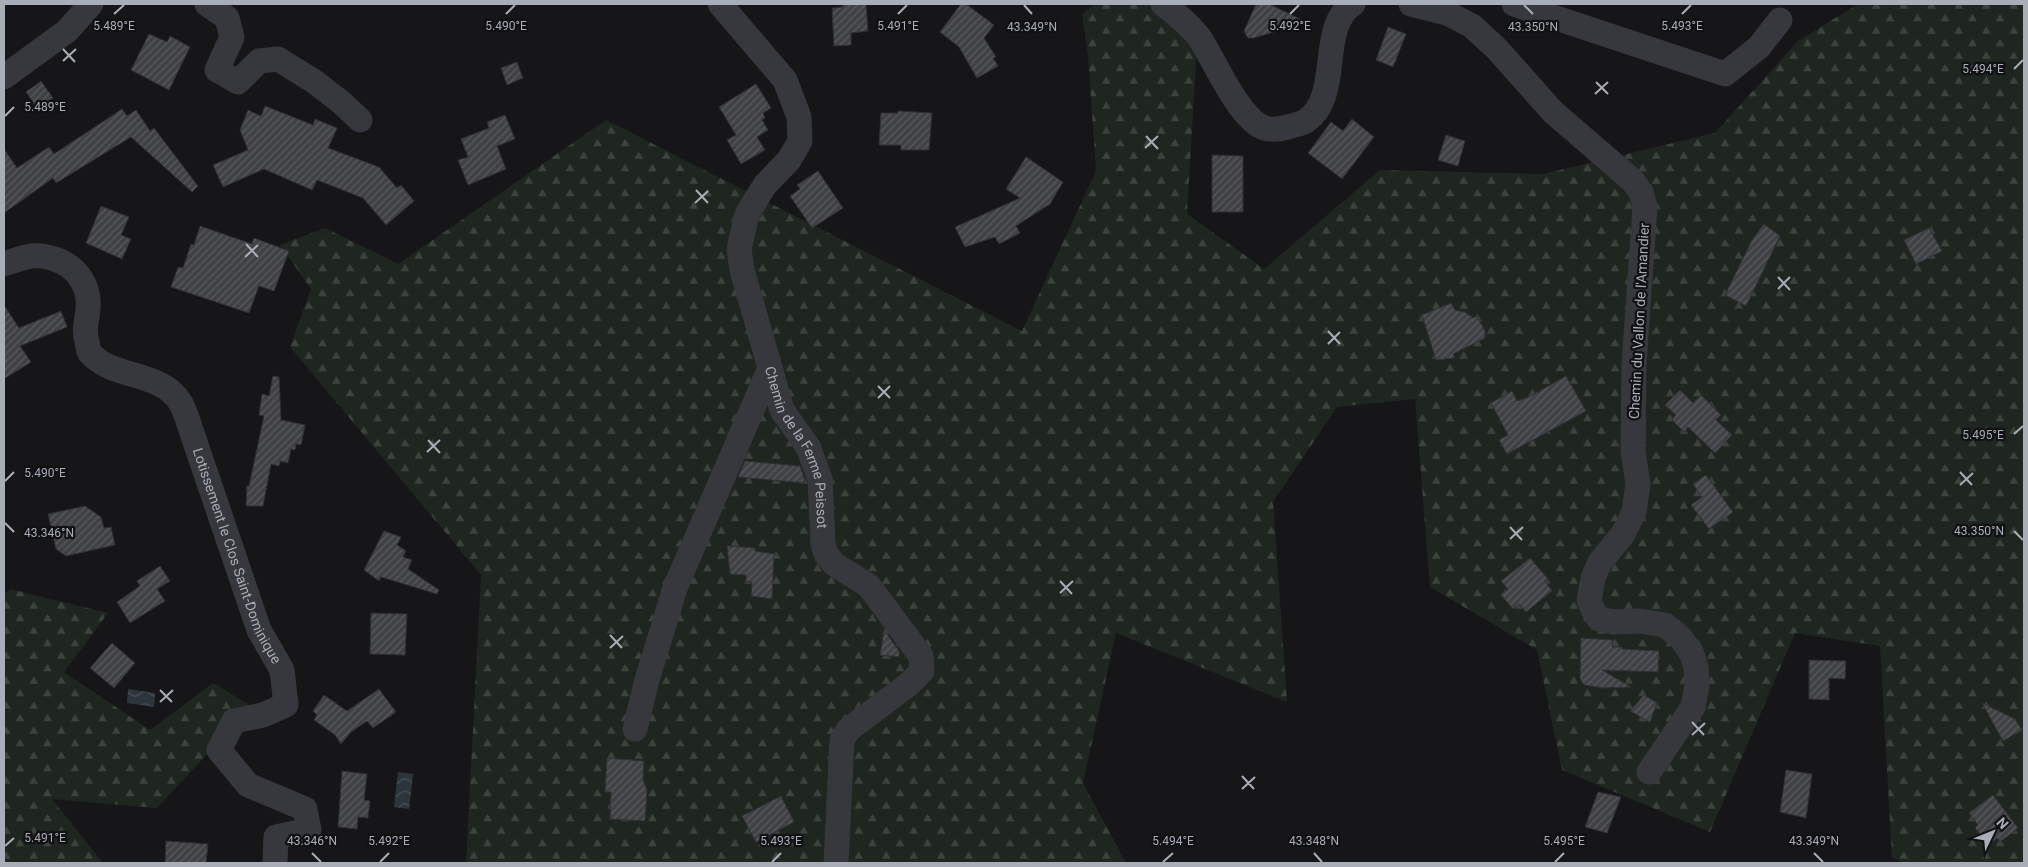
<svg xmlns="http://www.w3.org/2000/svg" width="2028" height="867" font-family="Roboto,sans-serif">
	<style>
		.forest { fill: url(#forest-firs) }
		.water { fill: url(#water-waves) }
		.building { fill: url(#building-hatch); stroke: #303034 }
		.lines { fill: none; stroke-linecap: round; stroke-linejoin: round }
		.street { stroke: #37383d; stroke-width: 25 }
		.ticks { fill: none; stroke: #a8adb8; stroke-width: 2 }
		.labels { text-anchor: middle; stroke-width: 4.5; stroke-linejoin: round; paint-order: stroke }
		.street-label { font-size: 14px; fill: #a8adb8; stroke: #111113 }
		.ticks-label { font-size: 12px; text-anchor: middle; fill: #a8adb8; stroke: #111113; stroke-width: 4.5; stroke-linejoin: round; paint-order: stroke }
	</style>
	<defs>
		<pattern id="forest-firs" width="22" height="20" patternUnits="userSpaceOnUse" patternTransform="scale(1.25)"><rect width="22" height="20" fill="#1e261f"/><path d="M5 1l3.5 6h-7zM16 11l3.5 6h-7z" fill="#3c433d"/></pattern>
		<pattern id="water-waves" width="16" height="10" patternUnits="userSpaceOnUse" patternTransform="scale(1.25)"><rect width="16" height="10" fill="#2c353c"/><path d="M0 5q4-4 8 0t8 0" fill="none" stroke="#485056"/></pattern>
		<pattern id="building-hatch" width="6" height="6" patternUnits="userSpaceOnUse" patternTransform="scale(1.25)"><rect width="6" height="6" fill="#404145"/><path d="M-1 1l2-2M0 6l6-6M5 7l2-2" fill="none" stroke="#595a5e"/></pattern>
	</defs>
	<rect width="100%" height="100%" fill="#161618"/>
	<!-- forest -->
	<g class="forest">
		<polygon points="1095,4 1151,4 1197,44 1187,214 1264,269 1380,170 1543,174 1715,133 1798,41 1858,4 2024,4 2024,863 1904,863 1892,857 1880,646 1795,633 1710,832 1562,770 1537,650 1430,587 1415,399 1337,407 1273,502 1287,702 1116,633 1083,783 1126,863 466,863 481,575 290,347 311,289 280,245 325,228 398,264 606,120 1022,331 1096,171 1088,55 1082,14"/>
		<polygon points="10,589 108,613 64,672 150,730 213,683 252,706 157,808 52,799 103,863 4,863 4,594"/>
	</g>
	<!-- water -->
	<g class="water">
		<polygon points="128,689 155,693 154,707 127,703"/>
		<polygon points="398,772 413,774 409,809 394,807"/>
	</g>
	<!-- building -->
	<g class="building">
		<polygon points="843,4 866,4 868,31 851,33 851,45 834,46 832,8 843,7"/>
		<polygon points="961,4 966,4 994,25 984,38 996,57 993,58 998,66 977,78 959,47 940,32"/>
		<polygon points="1256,4 1269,4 1306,22 1254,38 1248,38 1244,31"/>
		<polygon points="1388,27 1406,34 1393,67 1376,60"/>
		<polygon points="149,34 167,42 170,36 190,47 169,90 131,70"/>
		<polygon points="517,62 523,78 507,85 501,68"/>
		<polygon points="41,81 53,98 37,108 26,92"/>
		<polygon points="756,84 771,108 763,113 765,118 762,120 768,130 757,137 765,150 741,164 727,140 736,135 719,107"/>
		<polygon points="265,106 313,125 315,119 337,128 328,148 379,167 397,188 401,185 414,201 386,225 363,198 317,180 312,190 264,169 223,187 213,165 248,150 240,130 248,110 261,116"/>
		<polygon points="122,109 127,116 136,110 150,131 154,128 198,186 192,192 131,137 56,183 53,178 4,213 4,149 17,168 49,147 54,154"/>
		<polygon points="898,111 932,113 929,150 901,150 901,145 879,145 881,113 898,113"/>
		<polygon points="505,115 515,139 497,146 506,169 468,185 458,160 468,157 461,139 489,128 487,122"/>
		<polygon points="1352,119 1374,137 1342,179 1308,153 1331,122 1343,131"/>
		<polygon points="1446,135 1465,141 1458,166 1438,160"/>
		<polygon points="1212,155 1243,156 1243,212 1212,212"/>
		<polygon points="1026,157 1063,182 1050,204 1016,226 1020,233 999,244 995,237 965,247 955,227 1020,198 1006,189"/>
		<polygon points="818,171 843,208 812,228 790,196 800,189 797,185"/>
		<polygon points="101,206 129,217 121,235 131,239 122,259 86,243"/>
		<polygon points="1764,224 1780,236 1746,306 1725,295 1752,240"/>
		<polygon points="200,226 252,244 254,238 289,251 274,291 259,286 249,313 171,287 178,267 183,268 191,244 194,245"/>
		<polygon points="1929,228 1942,251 1916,264 1904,240"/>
		<polygon points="1451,303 1455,310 1465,312 1473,318 1477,316 1485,331 1485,338 1453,354 1455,358 1436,360 1422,315"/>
		<polygon points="4,305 19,328 61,311 67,327 20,346 31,362 4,379"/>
		<polygon points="273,376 279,377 281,420 305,425 301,445 296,444 295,450 291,449 288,463 280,461 279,466 271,464 263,506 246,506 247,486 249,486 264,416 259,415 262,394 269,396"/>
		<polygon points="1566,376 1586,411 1507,454 1499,440 1508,435 1491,403 1512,391 1517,401 1529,397"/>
		<polygon points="1680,390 1693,403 1701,395 1721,415 1716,420 1732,435 1715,453 1688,427 1684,432 1672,420 1676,415 1665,405"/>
		<polygon points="745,461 800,466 804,477 804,483 738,477"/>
		<polygon points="1706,475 1733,512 1709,529 1691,505 1702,497 1693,484"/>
		<polygon points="85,506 101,517 104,528 111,527 115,545 66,556 56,549 48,514"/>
		<polygon points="384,531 401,537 397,545 406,551 403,557 412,560 408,569 439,590 437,594 381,577 379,581 364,570"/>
		<polygon points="727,546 755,548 755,551 774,554 772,599 751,596 752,582 746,582 746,575 730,574"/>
		<polygon points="1530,558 1548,579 1545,581 1552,591 1526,612 1519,604 1513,609 1501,595 1508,589 1501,581"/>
		<polygon points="160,566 170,581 157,589 165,601 130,623 117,602 140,586 137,581"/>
		<polygon points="371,613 407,614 405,655 370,654"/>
		<polygon points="884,630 899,651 899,657 880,655"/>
		<polygon points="1581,638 1613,640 1612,647 1622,647 1622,649 1659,651 1658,672 1602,670 1631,687 1603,688 1584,685 1580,679"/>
		<polygon points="112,643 135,663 114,688 90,668"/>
		<polygon points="1809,660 1846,661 1845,679 1829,678 1829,700 1809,699"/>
		<polygon points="379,689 396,712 373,728 367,721 351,732 341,744 335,735 314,720 317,715 313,711 324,695 347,711"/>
		<polygon points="1644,695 1657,703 1650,722 1630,711"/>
		<polygon points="1982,703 2015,719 2022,730 2003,741"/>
		<polygon points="607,758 644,761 643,780 647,790 645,821 610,819 611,792 605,792"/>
		<polygon points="1786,770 1812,774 1806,818 1780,812"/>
		<polygon points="342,771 367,774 364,800 370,801 368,818 358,817 357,829 338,827"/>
		<polygon points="1598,792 1621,797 1607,833 1585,827"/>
		<polygon points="1993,795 2018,828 2000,842 1997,838 1989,845 1975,828 1978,825 1969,813"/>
		<polygon points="781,796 794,822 756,842 742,816"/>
		<polygon points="166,841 208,844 206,863 165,863"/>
	</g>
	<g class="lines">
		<!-- street -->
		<g class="street">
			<polyline points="207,4 227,18 232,37 217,70 238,82 259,61 278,59 315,82 342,103 360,120"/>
			<path id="s1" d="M 720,4 L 785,80 L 799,117 L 800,141 L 789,160 L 765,185 L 747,214 L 739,249 L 742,270 L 782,410 L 808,447 L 820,479 L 823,543 L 826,554 L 834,564 L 869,586 L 921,656 L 922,671 L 909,684 L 848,730 L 842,740 L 836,863"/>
			<path d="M 1163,4 C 1176,14 1189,24 1199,37 C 1215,61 1237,115 1262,127 C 1270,131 1280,129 1288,127 C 1294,125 1301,124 1306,121 C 1343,96 1317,27 1353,4"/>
			<polyline points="1411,4 1447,13 1472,26 1497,49 1553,112 1633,181 1641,192 1645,207 1634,364 1633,451 1638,484 1634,512 1623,534 1600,562 1593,578 1589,600 1594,612 1599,619 1614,622 1639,621 1665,625 1680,637 1692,654 1696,668 1697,685 1693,707 1649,772"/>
			<polyline points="1514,4 1725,74 1759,47 1780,20"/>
			<polyline points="4,77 67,31 91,4"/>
			<path id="s2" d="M 4,264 C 27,256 39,251 62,262 C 80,271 90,289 88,309 C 87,323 83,328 87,342 C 88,346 88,351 90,353 C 112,379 161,371 180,402 C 185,410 188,421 191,430 L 259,630 L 282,670 L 286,705 L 263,715 L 234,721 L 219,750 L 248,785 L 305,809 L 309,830 L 276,837 L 275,863"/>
			<polyline points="635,729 647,680 675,588 770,368"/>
		</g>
	</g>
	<!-- ticks -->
	<path class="ticks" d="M 1024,5 L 1032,14M 1524,5 L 1533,14M 114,14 L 124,5M 506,14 L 515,5M 898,14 L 907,5M 1290,14 L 1299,5M 1682,14 L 1691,5M 63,49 L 75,62M 63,61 L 76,49M 2014,69 L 2023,60M 1596,82 L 1608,94M 1595,94 L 1608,82M 5,116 L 14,107M 1146,136 L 1158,149M 1145,148 L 1158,136M 696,190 L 708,203M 695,203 L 708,191M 246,244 L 258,257M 245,257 L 258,245M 1778,277 L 1790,290M 1778,289 L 1790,277M 1328,331 L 1340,344M 1328,344 L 1340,332M 878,386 L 890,398M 878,398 L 890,386M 2014,434 L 2023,426M 428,440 L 440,453M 427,452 L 440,440M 1960,472 L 1972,485M 5,481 L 14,472M 1960,485 L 1973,473M 5,523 L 14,532M 1510,527 L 1522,540M 2014,531 L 2023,540M 1510,539 L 1523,527M 1060,581 L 1072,594M 1060,593 L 1073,581M 610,635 L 622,648M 610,648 L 623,636M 160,690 L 172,702M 160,702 L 173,690M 1692,722 L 1704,735M 1692,735 L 1705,723M 1242,776 L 1254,789M 1242,789 L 1255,777M 5,846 L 14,838M 312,853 L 321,862M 1314,853 L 1322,862M 1814,853 L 1823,862M 380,862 L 389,853M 772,862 L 781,853M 1163,862 L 1173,853M 1555,862 L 1564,853"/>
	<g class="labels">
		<!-- street labels -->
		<g class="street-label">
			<text transform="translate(1639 321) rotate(-87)" y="5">Chemin du Vallon de l'Amandier</text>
			<text dy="5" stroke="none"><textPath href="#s1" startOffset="499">Chemin de la Ferme Peissot</textPath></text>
			<text dy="5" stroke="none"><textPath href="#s2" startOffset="431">Lotissement le Clos Saint-Dominique</textPath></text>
		</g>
	</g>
	<g class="ticks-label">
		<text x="506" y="30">5.490°E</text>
		<text x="1290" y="30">5.492°E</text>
		<text x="114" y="30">5.489°E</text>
		<text x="898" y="30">5.491°E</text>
		<text x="1682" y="30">5.493°E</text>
		<text x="1032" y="31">43.349°N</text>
		<text x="1533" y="31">43.350°N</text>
		<text x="1983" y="73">5.494°E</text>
		<text x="45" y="111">5.489°E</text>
		<text x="1983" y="439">5.495°E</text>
		<text x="45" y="477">5.490°E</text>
		<text x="1979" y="535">43.350°N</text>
		<text x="49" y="537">43.346°N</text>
		<text x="45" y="842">5.491°E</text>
		<text x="312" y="845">43.346°N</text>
		<text x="1314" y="845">43.348°N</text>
		<text x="1814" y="845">43.349°N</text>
		<text x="389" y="845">5.492°E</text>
		<text x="781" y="845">5.493°E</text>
		<text x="1173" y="845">5.494°E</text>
		<text x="1564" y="845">5.495°E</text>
	</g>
	<!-- border -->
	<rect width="2028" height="867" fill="none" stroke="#a8adb8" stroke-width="10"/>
	<!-- north arrow -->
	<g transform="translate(1993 832) rotate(47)" stroke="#111113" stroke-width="4" paint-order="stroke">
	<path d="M0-4L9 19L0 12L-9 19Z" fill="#a8adb8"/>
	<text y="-8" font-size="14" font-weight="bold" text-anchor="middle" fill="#a8adb8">N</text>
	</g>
</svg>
